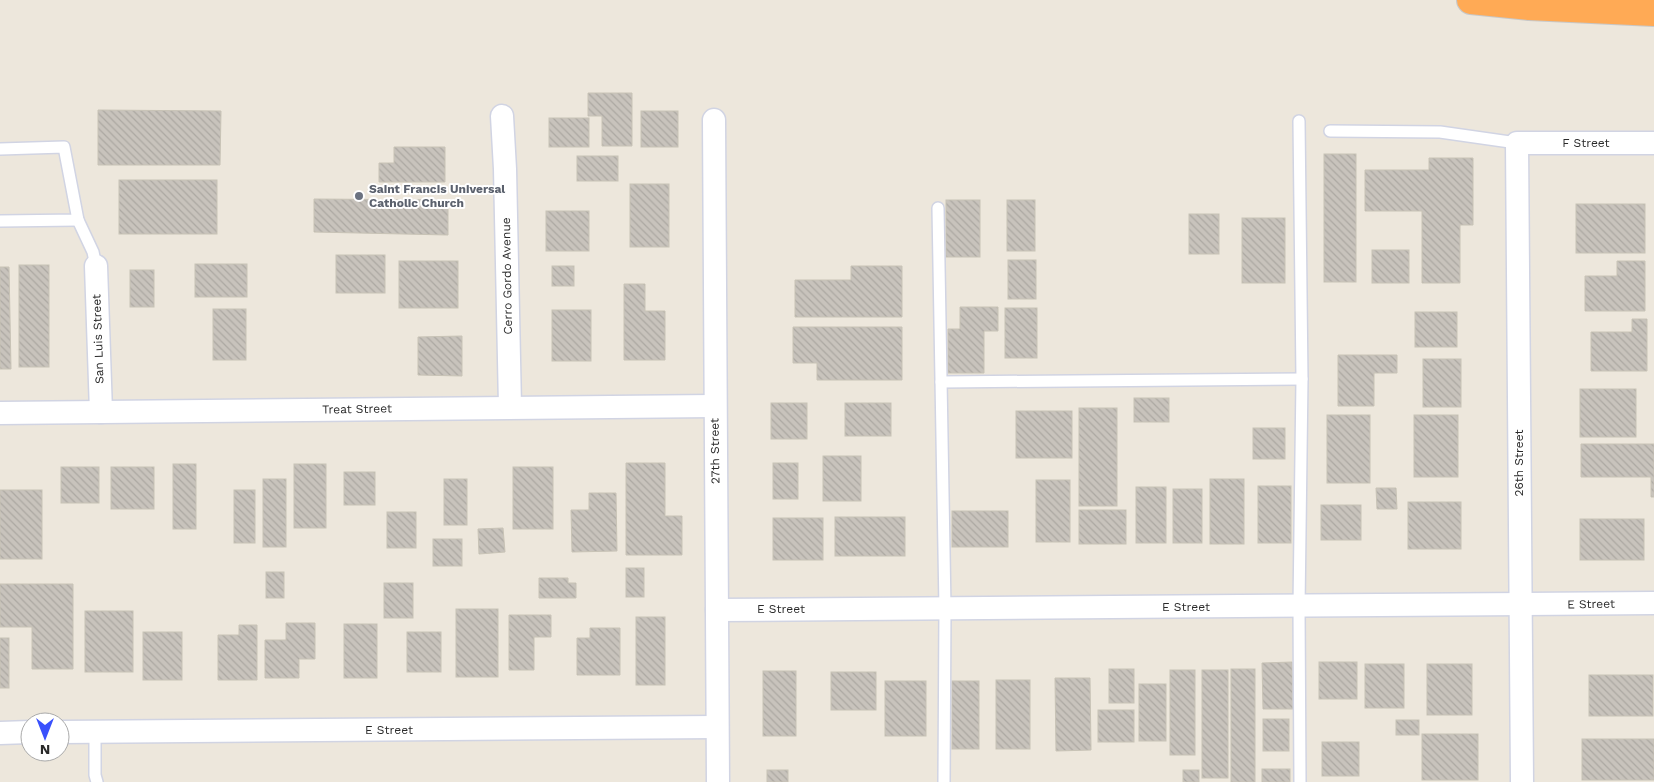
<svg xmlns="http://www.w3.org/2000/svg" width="1654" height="782" font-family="'Work Sans',sans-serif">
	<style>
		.building { fill: url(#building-back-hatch); stroke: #c8c3b6 }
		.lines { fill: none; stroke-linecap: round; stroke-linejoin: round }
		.service-casing { stroke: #d1d4e3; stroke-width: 14 }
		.minor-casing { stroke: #d1d4e3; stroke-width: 25 }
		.motorway-casing { stroke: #c8c8c8; stroke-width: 30 }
		.service { stroke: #fff; stroke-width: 11 }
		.minor { stroke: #fff; stroke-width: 22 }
		.motorway { stroke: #fa5; stroke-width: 28 }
		.worship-dot { fill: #6b7280; stroke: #fff; stroke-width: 2 }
		.labels { text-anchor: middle; stroke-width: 4; stroke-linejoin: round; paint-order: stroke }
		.street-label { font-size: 12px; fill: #2a2a2a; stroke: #fff }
		.worship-label { font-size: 12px; font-weight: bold; fill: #5b616d; stroke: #fff; text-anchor: start }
	</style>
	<defs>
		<pattern id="building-back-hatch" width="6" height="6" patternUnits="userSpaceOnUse" patternTransform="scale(1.25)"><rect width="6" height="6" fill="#c8c3bc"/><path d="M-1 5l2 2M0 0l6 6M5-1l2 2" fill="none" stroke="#aca8a2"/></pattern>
	</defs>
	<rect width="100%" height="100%" fill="#ede7dc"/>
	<!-- building -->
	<g class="building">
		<polygon points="588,93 632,93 632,146 602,146 602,116 588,116"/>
		<polygon points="98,110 221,111 220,165 98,165"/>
		<rect x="641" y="111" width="37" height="36"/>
		<rect x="549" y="118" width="40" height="29"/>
		<polygon points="394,147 445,147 445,182 379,182 379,163 394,163"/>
		<rect x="1324" y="154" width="32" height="128"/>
		<rect x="577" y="156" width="41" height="25"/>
		<polygon points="1429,158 1473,158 1473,225 1460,225 1460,283 1422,283 1422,211 1365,211 1365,170 1429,170"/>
		<rect x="119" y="180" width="98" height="54"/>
		<rect x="630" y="184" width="39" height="63"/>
		<polygon points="314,199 448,200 448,235 314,232"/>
		<rect x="946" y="200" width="34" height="57"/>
		<rect x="1007" y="200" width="28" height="51"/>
		<rect x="1576" y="204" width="69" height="49"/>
		<rect x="546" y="211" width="43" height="40"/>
		<rect x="1189" y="214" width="30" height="40"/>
		<rect x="1242" y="218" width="43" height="65"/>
		<rect x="1372" y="250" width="37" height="33"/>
		<rect x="336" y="255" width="49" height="38"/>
		<rect x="1008" y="260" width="28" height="39"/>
		<rect x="399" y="261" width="59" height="47"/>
		<polygon points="1617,261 1645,261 1645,311 1585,311 1585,276 1617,276"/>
		<rect x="195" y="264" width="52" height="33"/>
		<rect x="19" y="265" width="30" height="102"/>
		<rect x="552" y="266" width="22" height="20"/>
		<polygon points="851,266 902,266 902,317 795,317 795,280 851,280"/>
		<polygon points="0,267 9,267 11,369 0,369"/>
		<rect x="130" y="270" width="24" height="37"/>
		<polygon points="624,284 645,284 645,311 665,311 665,360 624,360"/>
		<polygon points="960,307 998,307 998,331 984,331 984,373 948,373 948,329 960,329"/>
		<rect x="1005" y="308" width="32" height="50"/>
		<rect x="213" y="309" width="33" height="51"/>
		<rect x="552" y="310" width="39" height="51"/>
		<rect x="1415" y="312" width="42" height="35"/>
		<polygon points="1632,319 1647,319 1647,371 1591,371 1591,332 1632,332"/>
		<polygon points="793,327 902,327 902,380 817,380 817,363 793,363"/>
		<polygon points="462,336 462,376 418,375 418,337"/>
		<polygon points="1338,355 1397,355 1397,373 1374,373 1374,406 1338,406"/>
		<rect x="1423" y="359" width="38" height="48"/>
		<rect x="1580" y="389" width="56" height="48"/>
		<rect x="1134" y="398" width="35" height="24"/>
		<rect x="771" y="403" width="36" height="36"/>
		<rect x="845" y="403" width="46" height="33"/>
		<rect x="1079" y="408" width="38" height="98"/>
		<rect x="1016" y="411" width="56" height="47"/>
		<rect x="1327" y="415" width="43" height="68"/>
		<rect x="1414" y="415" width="44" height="62"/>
		<rect x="1253" y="428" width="32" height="31"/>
		<polygon points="1581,444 1654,444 1654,497 1651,497 1651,477 1581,477"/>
		<rect x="823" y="456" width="38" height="45"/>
		<polygon points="626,463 665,463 665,516 682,516 682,555 626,555"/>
		<rect x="773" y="463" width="25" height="36"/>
		<rect x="173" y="464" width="23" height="65"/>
		<rect x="294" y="464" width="32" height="64"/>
		<rect x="61" y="467" width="38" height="36"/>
		<rect x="111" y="467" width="43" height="42"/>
		<rect x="513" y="467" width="40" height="62"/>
		<rect x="344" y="472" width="31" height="33"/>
		<rect x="263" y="479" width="23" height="68"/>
		<rect x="444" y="479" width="23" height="46"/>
		<rect x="1210" y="479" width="34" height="65"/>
		<rect x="1036" y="480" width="34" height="62"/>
		<rect x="1258" y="486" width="33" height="57"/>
		<rect x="1136" y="487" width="30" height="56"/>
		<polygon points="1376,488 1396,488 1397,509 1377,509"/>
		<rect x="1173" y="489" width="29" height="54"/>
		<rect x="0" y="490" width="42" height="69"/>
		<rect x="234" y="490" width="21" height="53"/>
		<polygon points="589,493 616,493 617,551 572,552 571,510 589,510"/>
		<rect x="1408" y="502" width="53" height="47"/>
		<rect x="1321" y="505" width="40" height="35"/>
		<rect x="1079" y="510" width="47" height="34"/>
		<rect x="952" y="511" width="56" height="36"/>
		<rect x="387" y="512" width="29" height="36"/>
		<rect x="835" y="517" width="70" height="39"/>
		<rect x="773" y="518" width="50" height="42"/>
		<rect x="1580" y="519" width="64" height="41"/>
		<polygon points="503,528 505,552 479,554 478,529"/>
		<rect x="433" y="539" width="29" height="27"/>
		<rect x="626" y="568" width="18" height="29"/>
		<rect x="266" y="572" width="18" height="26"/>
		<polygon points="539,578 568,578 568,583 576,583 576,598 539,598"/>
		<rect x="384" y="583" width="29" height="35"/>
		<polygon points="0,584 73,584 73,669 32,669 32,627 0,627"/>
		<rect x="456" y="609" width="42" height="68"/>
		<rect x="85" y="611" width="48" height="61"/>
		<polygon points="509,615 551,615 551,637 534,637 534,670 509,670"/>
		<rect x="636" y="617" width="29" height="68"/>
		<polygon points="286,623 315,623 315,659 299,659 299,678 265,678 265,640 286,640"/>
		<rect x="344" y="624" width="33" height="54"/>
		<polygon points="239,625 257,625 257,680 218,680 218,635 239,635"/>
		<polygon points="590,628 620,628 620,675 577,675 577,638 590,638"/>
		<rect x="143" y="632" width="39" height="48"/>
		<rect x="407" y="632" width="34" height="40"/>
		<rect x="0" y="638" width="9" height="50"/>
		<polygon points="1292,662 1293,709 1263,709 1262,663"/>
		<rect x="1319" y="662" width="38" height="37"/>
		<rect x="1365" y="664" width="39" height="44"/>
		<rect x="1427" y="664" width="45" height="51"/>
		<rect x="1109" y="669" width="25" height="34"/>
		<rect x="1231" y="669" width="24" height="113"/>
		<rect x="1170" y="670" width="25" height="85"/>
		<rect x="1202" y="670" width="26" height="108"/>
		<rect x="763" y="671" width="33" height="65"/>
		<rect x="831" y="672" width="45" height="38"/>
		<rect x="1589" y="675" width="64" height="41"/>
		<polygon points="1055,678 1090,678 1091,750 1056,751"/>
		<rect x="996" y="680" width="34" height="69"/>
		<rect x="885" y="681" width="41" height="55"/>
		<rect x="952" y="681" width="27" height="68"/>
		<rect x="1139" y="684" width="27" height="57"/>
		<rect x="1098" y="710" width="36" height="32"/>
		<rect x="1263" y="719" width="26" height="32"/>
		<rect x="1396" y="720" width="23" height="15"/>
		<rect x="1422" y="734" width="56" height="46"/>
		<rect x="1582" y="739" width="72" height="41"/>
		<rect x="1322" y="742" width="37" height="34"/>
		<rect x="1262" y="769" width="28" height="13"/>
		<rect x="767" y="770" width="21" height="12"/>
		<rect x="1183" y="770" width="16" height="12"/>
	</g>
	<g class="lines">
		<!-- service casing -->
		<g class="service-casing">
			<g id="service">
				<polyline points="1299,121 1302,379 1299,607 1300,782"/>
				<polyline points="1330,131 1440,132 1517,143"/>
				<polyline points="0,149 64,147 78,220 0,221"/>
				<polyline points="938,208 945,608 944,782"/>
				<polyline points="78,220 93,252 96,266"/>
				<polyline points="941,382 1302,379"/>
				<polyline points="95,732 95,775 97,782"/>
			</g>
		</g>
		<!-- minor casing -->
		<g class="minor-casing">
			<g id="minor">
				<polyline points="502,116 505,169 510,407"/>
				<path d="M 714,120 C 714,340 716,561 718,782"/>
				<polyline points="96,266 101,412"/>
				<polyline points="0,413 714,406"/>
				<polyline points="717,610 1654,603"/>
				<polyline points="60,732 717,727"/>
				<polyline points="0,733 30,732"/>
				<polyline points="1522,782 1517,143 1654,143"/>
			</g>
		</g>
		<!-- motorway casing -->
		<g class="motorway-casing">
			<polyline id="motorway" points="1471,0 1529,6 1654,12"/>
		</g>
		<!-- service -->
		<use href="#service" class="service"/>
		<!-- minor -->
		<use href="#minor" class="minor"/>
		<!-- motorway -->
		<use href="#motorway" class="motorway"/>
	</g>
	<!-- markers -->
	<circle class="worship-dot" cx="359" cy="196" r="5"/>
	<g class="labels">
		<!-- street labels -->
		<g class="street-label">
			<text x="1586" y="147">F Street</text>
			<text transform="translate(507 276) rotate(-91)" y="4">Cerro Gordo Avenue</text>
			<text transform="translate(98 339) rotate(-92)" y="4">San Luis Street</text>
			<text transform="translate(357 409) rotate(-1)" y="4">Treat Street</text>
			<text transform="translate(715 451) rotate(-91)" y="4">27th Street</text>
			<text transform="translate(1519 463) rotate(-90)" y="4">26th Street</text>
			<text transform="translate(1591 604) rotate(-1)" y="4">E Street</text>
			<text x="1186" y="611">E Street</text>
			<text x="781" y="613">E Street</text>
			<text x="389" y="734">E Street</text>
		</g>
		<!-- worship labels -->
		<g class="worship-label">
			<text x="369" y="193">Saint Francis Universal<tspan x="369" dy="14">Catholic Church</tspan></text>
		</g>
	</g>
	<!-- north arrow -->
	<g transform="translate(45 737) rotate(180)"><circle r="24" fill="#ffffff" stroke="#aaaaaa"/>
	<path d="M0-4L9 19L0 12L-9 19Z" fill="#3a51fc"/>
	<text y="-8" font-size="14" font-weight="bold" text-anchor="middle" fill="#2a2a2a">N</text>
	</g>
</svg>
